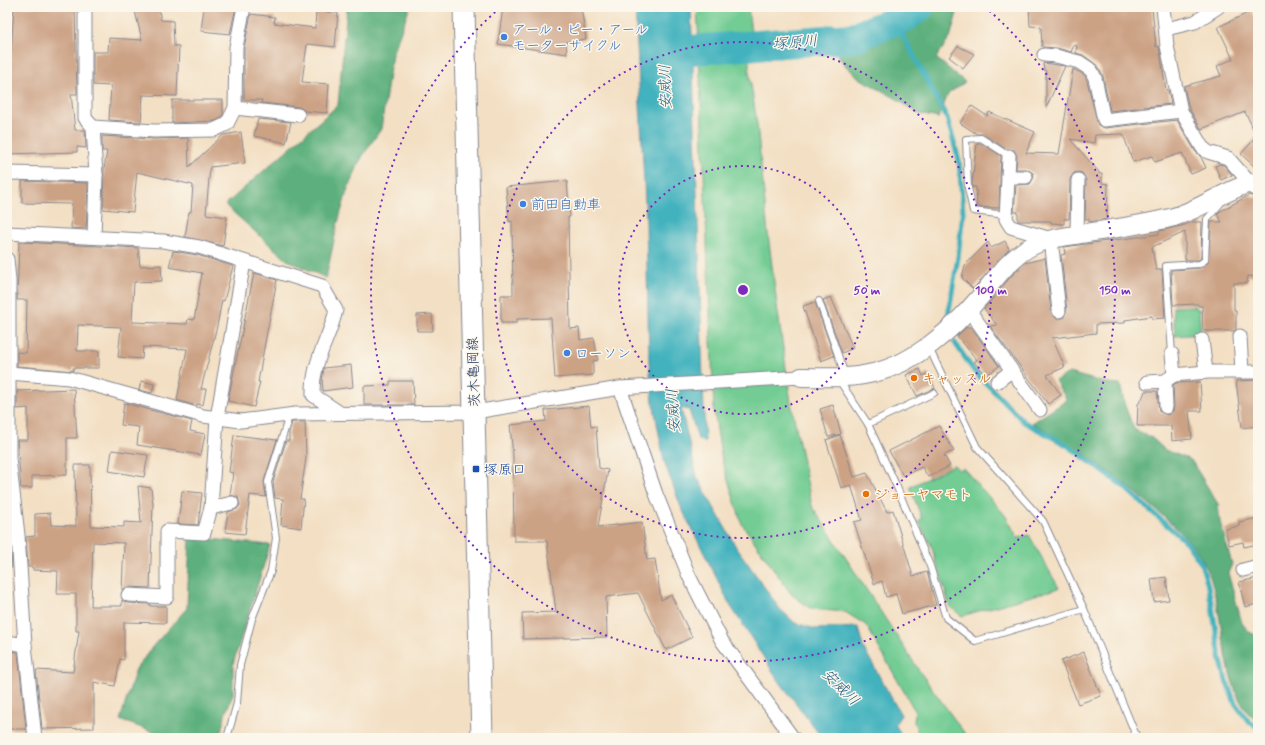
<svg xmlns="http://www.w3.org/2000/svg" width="1265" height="745" font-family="Mynerve,'Klee One',sans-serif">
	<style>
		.green { fill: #72cc93; stroke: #467e78 }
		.forest { fill: #5db07d; stroke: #3c706e }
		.water { fill: #43b2be; stroke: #2f708e }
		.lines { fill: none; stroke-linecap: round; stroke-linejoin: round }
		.stream { stroke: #43b2be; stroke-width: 5 }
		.river { stroke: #43b2be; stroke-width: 30 }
		.building { fill: #cca285 }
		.lane-casing { stroke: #878790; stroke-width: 8 }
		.street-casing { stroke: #878790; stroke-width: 15 }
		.secondary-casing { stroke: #878790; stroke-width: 20 }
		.primary-casing { stroke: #878790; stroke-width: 23 }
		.lane { stroke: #fff; stroke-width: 6 }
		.street { stroke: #fff; stroke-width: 13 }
		.secondary { stroke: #fff; stroke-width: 18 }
		.primary { stroke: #fff; stroke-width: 21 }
		.ring { fill: none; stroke: #7b2cbf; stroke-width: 2; stroke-dasharray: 2 4 }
		.shop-dot { fill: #3f7fe0; stroke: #fbf7ec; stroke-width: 1.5 }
		.food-dot { fill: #e8710a; stroke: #fbf7ec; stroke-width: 1.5 }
		.transit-dot { fill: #1a4fb4; stroke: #fbf7ec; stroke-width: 1.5 }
		.labels { text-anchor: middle; stroke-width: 3; stroke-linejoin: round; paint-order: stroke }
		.shop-label { font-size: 14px; fill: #366cbe; stroke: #fbf7ec; text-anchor: start }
		.street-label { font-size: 14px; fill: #1b2f5e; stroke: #fbf7ec }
		.food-label { font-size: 14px; fill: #c56008; stroke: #fbf7ec; text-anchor: start }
		.transit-label { font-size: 14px; fill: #164399; stroke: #fbf7ec; text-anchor: start }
		.water-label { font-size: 15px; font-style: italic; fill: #295d80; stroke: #fbf7ec }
		.centre { fill: #7b2cbf; stroke: #fbf7ec; stroke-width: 2 }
		.ring-label { font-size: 12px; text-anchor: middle; font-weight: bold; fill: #7b2cbf; stroke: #fbf7ec; stroke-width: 3; stroke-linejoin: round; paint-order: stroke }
	</style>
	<rect width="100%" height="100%" fill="#fbf7ec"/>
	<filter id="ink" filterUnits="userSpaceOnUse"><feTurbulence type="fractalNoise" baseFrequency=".025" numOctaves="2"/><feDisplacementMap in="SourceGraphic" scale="8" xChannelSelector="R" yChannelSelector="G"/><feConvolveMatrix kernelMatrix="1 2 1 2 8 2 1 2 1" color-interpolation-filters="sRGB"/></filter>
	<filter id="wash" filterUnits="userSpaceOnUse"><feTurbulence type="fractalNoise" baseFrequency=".012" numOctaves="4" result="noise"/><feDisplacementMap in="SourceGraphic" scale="16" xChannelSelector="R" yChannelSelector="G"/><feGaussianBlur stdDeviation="0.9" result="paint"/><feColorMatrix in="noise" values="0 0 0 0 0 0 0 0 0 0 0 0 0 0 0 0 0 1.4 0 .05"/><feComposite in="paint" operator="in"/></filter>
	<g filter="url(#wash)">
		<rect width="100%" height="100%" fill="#f3dfc3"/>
		<!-- green -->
		<g class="green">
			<polygon points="697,7 748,7 751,32 763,39 764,42 699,44"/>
			<polygon points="749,52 749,71 757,124 768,234 777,306 791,403 812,506 920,672 968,738 920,738 914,722 915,711 866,625 845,612 811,609 791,594 742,524 722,461 714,411 699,54"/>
			<polygon points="1195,306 1195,309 1199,309 1201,334 1175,336 1173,307"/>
			<polygon points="954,465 959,470 963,468 1005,515 1018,538 1029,535 1059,588 962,616 950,607 931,545 918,521 922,519 910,487"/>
		</g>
		<!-- forest -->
		<g class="forest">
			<polygon points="347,7 410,7 392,54 381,129 362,157 348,188 337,226 326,278 287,260 225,205 338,105"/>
			<path d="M 931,7 L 957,13 L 950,38 L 936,58 L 965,82 L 948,94 L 939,118 L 918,114 L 897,99 L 859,78 L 843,63 L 833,46 C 868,42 901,26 931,7 Z"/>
			<path d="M 1069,373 L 1106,383 L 1120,384 L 1125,406 L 1134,429 L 1152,438 L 1165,450 L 1191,460 L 1218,504 L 1220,522 L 1232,564 L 1228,573 L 1242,623 L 1249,632 L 1258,636 L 1258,721 C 1218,698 1227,600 1203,561 C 1193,543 1178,530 1163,516 C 1123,480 1079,449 1032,423 L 1067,400 L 1055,381 Z"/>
			<polygon points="190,537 270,545 233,664 233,694 225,715 220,738 154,738 153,732 120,720 136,669 153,646 187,608"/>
		</g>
		<!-- water -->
		<polygon class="water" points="635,7 691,7 705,443 698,439 689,410 681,408 697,477 736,547 780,609 795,623 816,629 858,627 863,647 901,715 895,724 903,738 822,738 777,678 730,605 681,507 664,461 653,402 649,362 646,221"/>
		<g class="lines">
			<!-- stream -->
			<g class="stream">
				<polyline points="890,7 895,21 947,118 959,160 963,212 958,257 947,322"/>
				<polyline points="955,343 974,371 1024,422 1067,445 1123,486 1187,543 1201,563 1207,582 1212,606 1220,657 1226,680 1235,703 1249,722 1258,727"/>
			</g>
			<!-- river -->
			<polyline class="river" points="664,52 852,38 907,16 919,7"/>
		</g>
		<g id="blocks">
			<!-- building -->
			<g class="building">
				<polygon points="14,7 75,7 77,94 71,94 75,130 85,130 86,148 77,147 77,152 7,154 7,111"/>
				<polygon points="134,7 158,7 161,20 173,21 174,46 179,46 177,96 143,95 141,122 109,120 111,86 93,85 93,52 108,52 109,38 142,40"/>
				<polygon points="204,7 236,7 230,34 201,31"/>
				<polygon points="503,7 581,7 586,39 566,42 567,54 498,44"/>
				<polygon points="1029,7 1152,7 1156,47 1159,46 1166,90 1168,90 1171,104 1110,111 1103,76 1098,66 1083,55 1076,53 1077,46 1074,45 1071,52 1057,48 1042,47 1041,27 1030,26"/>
				<polygon points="316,11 338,13 335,47 307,44 302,82 329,84 327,113 305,111 299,107 261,103 262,100 244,100 244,48 251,14 275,17 274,23 315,28"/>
				<polygon points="1252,11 1258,23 1258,170 1241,154 1257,136 1245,112 1201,129 1189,108 1184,86 1221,76 1217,66 1233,59 1218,27"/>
				<polygon points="958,46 974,54 963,68 949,57"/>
				<polygon points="1043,63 1065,66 1046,108 1046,71 1044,70"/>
				<polygon points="1073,69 1085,75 1087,81 1098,125 1105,128 1177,120 1195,151 1201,157 1206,168 1191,174 1182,153 1155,162 1152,156 1133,162 1123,134 1095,135 1094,143 1070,139 1099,172 1099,174 1102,174 1102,183 1108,184 1107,219 1089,222 1089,219 1085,219 1086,180 1082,173 1078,172 1074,173 1070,179 1069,219 1064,219 1064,224 1051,223 1051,221 1018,221 1018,212 1014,212 1016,185 1030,184 1034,177 1033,173 1026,169 1016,169 1017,156 1014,150 1006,149 983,134 977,134 960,123 972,106 987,116 989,112 1035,132 1026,153 1059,154"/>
				<polygon points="172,100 223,100 223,114 221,118 215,121 172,123"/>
				<polygon points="258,119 291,122 286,143 254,136"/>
				<polygon points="241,132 245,163 210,167 206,214 227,217 223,246 185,237 189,212 191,212 193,185 137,172 133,212 103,209 104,169 107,151 102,151 102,136 154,139 188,138 189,167 223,135"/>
				<polygon points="977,143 980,143 1001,156 999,208 977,207 976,187 972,187 972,183"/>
				<polygon points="1220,164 1224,165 1232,175 1221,180 1215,166"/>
				<polygon points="22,181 88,183 86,229 71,228 72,204 22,203"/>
				<polygon points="567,181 570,217 568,217 570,329 579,328 580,340 594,338 598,360 593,361 593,375 555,378 551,318 517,319 517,323 501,323 501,295 513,295 512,221 509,222 506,187"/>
				<polygon points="1249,195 1258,198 1258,277 1248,276 1247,283 1234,283 1234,310 1236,310 1236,329 1234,331 1203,331 1202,306 1198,306 1198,304 1173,305 1171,270 1200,268 1208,263 1211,222 1222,222 1217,214 1219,212"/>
				<polygon points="1192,222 1202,222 1201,258 1198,260 1185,260 1185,232 1152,247 1156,270 1162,269 1165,318 1152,319 1152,316 1125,320 1125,323 1096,324 1096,333 1052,338 1065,367 1047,375 1061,395 1048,404 990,326 997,325 984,309 1012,275 1025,263 1045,258 1051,312 1056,318 1063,318 1067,310 1061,255 1065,254 1064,247 1159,234 1159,231 1185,225"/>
				<polygon points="1005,241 1009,249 973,289 962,278 965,265 988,242 991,248"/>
				<polygon points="19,242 138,248 140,266 161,265 162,281 134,282 132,322 187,324 188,319 194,320 202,273 169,267 173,251 197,255 233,266 224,301 222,300 217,326 201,389 206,389 203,405 197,404 196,406 177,400 187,349 143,347 142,359 118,357 121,327 78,325 77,351 99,351 99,368 73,368 73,371 17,366 17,352 26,353 27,300 17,300"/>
				<polygon points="254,273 277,280 264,348 258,382 260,382 254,407 228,401"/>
				<polygon points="831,297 853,348 842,353 823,300"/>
				<polygon points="815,302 834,356 821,361 803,306"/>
				<polygon points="432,314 433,331 417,331 417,315"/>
				<polygon points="967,327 971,327 999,366 986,376 974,362 977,360 957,336"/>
				<polygon points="351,365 353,387 323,391 322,380 324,368"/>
				<polygon points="920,369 923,376 928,373 935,388 917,396 906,375"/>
				<polygon points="1258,380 1258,426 1242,428 1236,381"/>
				<polygon points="141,381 154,384 152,393 139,390"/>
				<polygon points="390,381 413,381 414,405 364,405 364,386 390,385"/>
				<polygon points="1200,382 1202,411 1189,411 1192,439 1172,441 1171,426 1137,426 1138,404 1142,399 1145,391 1157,391 1159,411 1167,415 1173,411 1174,407 1173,385 1176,383"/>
				<polygon points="74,389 77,438 67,438 67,475 32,476 32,488 21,488 17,440 28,440 28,408 17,409 17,391"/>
				<polygon points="124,403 192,421 190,431 205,434 201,455 137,445 139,427 121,425"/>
				<polygon points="833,405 841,434 828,437 820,409"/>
				<polygon points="589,406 591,427 596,426 599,468 608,470 598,527 642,522 647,560 655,559 661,600 671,595 692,637 666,650 638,593 606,597 607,637 523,639 522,613 556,612 547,541 514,541 513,456 510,425 546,421 545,410"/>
				<polygon points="292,422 305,422 306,458 300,499 304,499 301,528 281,525 283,499 275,498 273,482 286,441 289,441 289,432"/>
				<polygon points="939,426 954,451 944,455 950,466 928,477 922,467 903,476 889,451"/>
				<polygon points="234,435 277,440 264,481 266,497 250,495 245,534 225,532 228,512 237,509 240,505 238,497 230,495 233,473 229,472"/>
				<polygon points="840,435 854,477 867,473 887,512 893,510 913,576 927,572 936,605 902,614 896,594 886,597 882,581 874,584 854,522 862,520 851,485 841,488 826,440"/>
				<polygon points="112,450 148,455 144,477 109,471"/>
				<polygon points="75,465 90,465 91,526 124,527 124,522 141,523 138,486 151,488 153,504 150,588 128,587 122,590 124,543 93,542 91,606 122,606 122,600 128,603 150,604 150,606 166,606 166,623 124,622 124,660 120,659 115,686 94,682 94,728 42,729 36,670 73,672 79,631 76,631 76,594 57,594 58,571 33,570 33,567 28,567 26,537 35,536 35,514 50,513 51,525 76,526"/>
				<polygon points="182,491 202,493 198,525 178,524"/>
				<polygon points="1258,518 1258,544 1244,547 1243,542 1229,545 1225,529 1239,526 1239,522"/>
				<polygon points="7,538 10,538 12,568 7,568"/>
				<polygon points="1166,577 1169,600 1154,602 1151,579"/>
				<polygon points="1258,578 1258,604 1245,607 1239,582"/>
				<polygon points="7,651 18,652 26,729 7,729"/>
				<polygon points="1084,652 1101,696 1078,704 1061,661"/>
			</g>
		</g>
	</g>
	<g filter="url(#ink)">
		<use href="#blocks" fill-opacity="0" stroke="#878790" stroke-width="1"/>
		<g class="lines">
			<!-- lane casing -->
			<g class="lane-casing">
				<g id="lane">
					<polyline points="1006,215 973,211 968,188 966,139 981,138 1009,156"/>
					<polyline points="819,301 845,375"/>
					<polyline points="929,348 977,447 1043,521 1084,609 1137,738"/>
					<polyline points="1172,354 1166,266 1200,264 1205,260 1207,219 1220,204"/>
					<polyline points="839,380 868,424 896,485 930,566 946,618 975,641 1084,609"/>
					<polyline points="868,424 934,393"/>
					<polyline points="227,738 237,703 240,665 252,619 271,571 276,538 268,482 289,416"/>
				</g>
			</g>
			<!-- street casing -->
			<g class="street-casing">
				<g id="street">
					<polyline points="85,7 85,118 93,127 96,175 94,237"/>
					<polyline points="1163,7 1167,46 1181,111 1202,147 1208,152 1228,158 1250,183"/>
					<polyline points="1166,29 1195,22 1218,7"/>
					<polyline points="1044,55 1056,56 1079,62 1091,70 1095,78 1104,120 1181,111"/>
					<polyline points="235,108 298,115"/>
					<polyline points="93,127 154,131 214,130 227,124 235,108 236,47 244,7"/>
					<polyline points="1009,156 1006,219 1011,227 1051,239 1059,311"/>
					<polyline points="7,173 96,175"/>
					<polyline points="1008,177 1026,177"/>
					<path d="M 7,233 L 163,241 L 199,247 L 322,286 L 336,310 C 329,341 312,360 313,395 L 340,413"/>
					<polyline points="1077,235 1078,180"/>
					<polyline points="7,259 9,280 9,458 18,535 25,645 35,738"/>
					<polyline points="969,310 1040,410"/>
					<polyline points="1240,336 1242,372"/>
					<polyline points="1202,340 1206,372"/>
					<polyline points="9,373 69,378 203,416 241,421 295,414 475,412 620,388 801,377"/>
					<polyline points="1174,375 1206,372 1258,372"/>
					<polyline points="1165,381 1166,407"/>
					<polyline points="997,382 1011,371"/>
					<polyline points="1147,382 1165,381 1174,375 1172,354"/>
					<polyline points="620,388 656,494 689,576 722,641 793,738"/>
					<polyline points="211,508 232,503"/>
					<polyline points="1243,570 1258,566"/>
					<polyline points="128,595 167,597 167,531 204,533 211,508 217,418 244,262"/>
					<polyline points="7,642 25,645"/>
				</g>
			</g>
			<!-- secondary casing -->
			<g class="secondary-casing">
				<path id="secondary" d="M 801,377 C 825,377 850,379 873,373 C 914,364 954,328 980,297 C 995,279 1012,255 1034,245 C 1049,238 1065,237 1081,234 C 1111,229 1141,225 1170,218 C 1198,211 1222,192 1250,183 L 1258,188"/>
			</g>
			<!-- primary casing -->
			<g class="primary-casing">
				<polyline id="primary" points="464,7 482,738"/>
			</g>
			<!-- lane -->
			<use href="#lane" class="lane"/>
			<!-- street -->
			<use href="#street" class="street"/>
			<!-- secondary -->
			<use href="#secondary" class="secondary"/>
			<!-- primary -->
			<use href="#primary" class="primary"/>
		</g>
	</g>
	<!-- distance rings -->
	<g class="ring">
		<circle cx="743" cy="290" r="124"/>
		<circle cx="743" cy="290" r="248"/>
		<path d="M985 7A372 372 0 1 1 501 7"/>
	</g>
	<!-- markers -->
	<g class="shop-dot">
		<circle cx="504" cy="37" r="4"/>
		<circle cx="523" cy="204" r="4"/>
		<circle cx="567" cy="353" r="4"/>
	</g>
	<g class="food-dot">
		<circle cx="914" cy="378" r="4"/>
		<circle cx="866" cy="494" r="4"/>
	</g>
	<rect class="transit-dot" x="472" y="465" width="8" height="8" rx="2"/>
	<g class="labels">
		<!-- shop labels -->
		<g class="shop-label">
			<text x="512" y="34">アール・ピー・アール<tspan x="512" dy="16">モーターサイクル</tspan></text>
			<text x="531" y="209">前田自動車</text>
			<text x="575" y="358">ローソン</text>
		</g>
		<!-- street labels -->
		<g class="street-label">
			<text transform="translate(473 372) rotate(-92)" y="5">茨木亀岡線</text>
		</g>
		<!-- food labels -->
		<g class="food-label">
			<text x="922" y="383">キャッスル</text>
			<text x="874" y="499">ジョーヤマモト</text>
		</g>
		<!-- transit labels -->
		<g class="transit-label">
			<text x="484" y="474">塚原口</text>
		</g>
		<!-- water labels -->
		<g class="water-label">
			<text transform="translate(795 42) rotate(-5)" y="5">塚原川</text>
			<text transform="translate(665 87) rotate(-92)" y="5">安威川</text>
			<text transform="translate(673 411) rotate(-94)" y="5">安威川</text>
			<text transform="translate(841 687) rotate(45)" y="5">安威川</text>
		</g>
	</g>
	<circle cx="743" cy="290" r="6" class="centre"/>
	<g class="ring-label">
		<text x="867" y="294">50 m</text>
		<text x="991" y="294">100 m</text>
		<text x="1115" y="294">150 m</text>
	</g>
	<!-- margin -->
	<rect width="1265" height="745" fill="none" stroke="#fbf7ec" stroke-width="24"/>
</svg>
